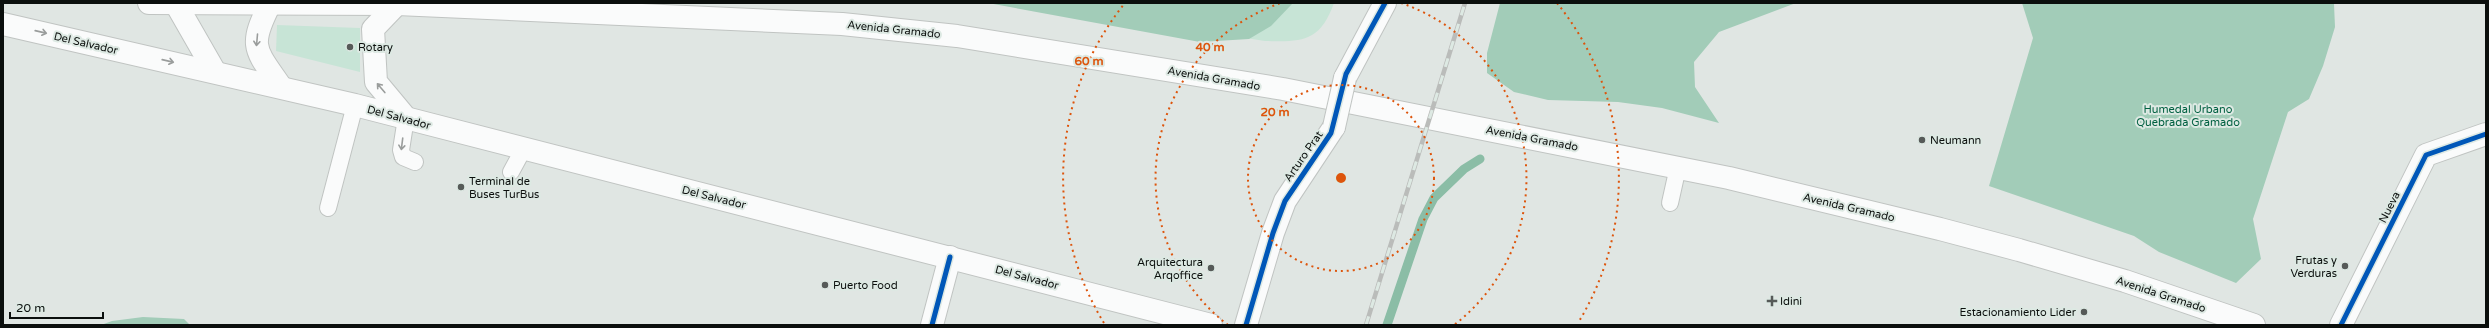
<svg xmlns="http://www.w3.org/2000/svg" width="2489" height="328" font-family="'Varela Round',sans-serif">
	<style>
		.green { fill: #c7e4d6 }
		.forest { fill: #a2ccb8 }
		.lines { fill: none; stroke-linecap: round; stroke-linejoin: round }
		.stream { stroke: #8bbda6; stroke-width: 9 }
		.service-casing { stroke: #c0c4c2; stroke-width: 18 }
		.minor-casing { stroke: #c0c4c2; stroke-width: 24 }
		.tertiary-casing { stroke: #c0c4c2; stroke-width: 24 }
		.secondary-casing { stroke: #c0c4c2; stroke-width: 24 }
		.primary-casing { stroke: #c0c4c2; stroke-width: 24 }
		.service { stroke: #fafbfb; stroke-width: 16 }
		.minor { stroke: #fafbfb; stroke-width: 22 }
		.tertiary { stroke: #fafbfb; stroke-width: 22 }
		.secondary { stroke: #fafbfb; stroke-width: 22 }
		.primary { stroke: #fafbfb; stroke-width: 22 }
		.rail-casing { stroke: #babcba; stroke-width: 4.5 }
		.rail { stroke: #dde9e3; stroke-width: 3; stroke-dasharray: 9; stroke-linecap: butt }
		.tertiary-bridge-casing { stroke: #c0c4c2; stroke-width: 24; stroke-linecap: butt }
		.tertiary-bridge { stroke: #fafbfb; stroke-width: 22 }
		.cycleway-casing { stroke: #dde9e3; stroke-width: 8 }
		.cycleway { stroke: #0057b8; stroke-width: 5 }
		.oneway { stroke: #9a9d9c }
		.ring { fill: none; stroke: #dd550c; stroke-width: 2; stroke-dasharray: 2 4 }
		.poi-dot { fill: #565a58; stroke: #dde9e3; stroke-width: 1.5 }
		.labels { text-anchor: middle; stroke-width: 4; stroke-linejoin: round; paint-order: stroke }
		.street-label { font-size: 11px; fill: #0b0f0d; stroke: #dde9e3 }
		.poi-label { font-size: 11px; fill: #0b0f0d; stroke: #dde9e3; text-anchor: start }
		.park-label { font-size: 11px; fill: #006041; stroke: #dde9e3 }
		.centre { fill: #dd550c; stroke: #dde9e3; stroke-width: 2 }
		.ring-label { font-size: 12px; text-anchor: middle; font-weight: bold; fill: #dd550c; stroke: #dde9e3; stroke-width: 4; stroke-linejoin: round; paint-order: stroke }
	</style>
	<rect width="100%" height="100%" fill="#e0e6e3"/>
	<!-- green -->
	<g class="green">
		<path d="M 1017,3 L 1334,3 C 1320,42 1302,42 1265,41 Z"/>
		<polygon points="277,25 360,28 360,72 276,51"/>
	</g>
	<!-- forest -->
	<g class="forest">
		<polygon points="988,3 1293,3 1271,26 1249,39 1200,42"/>
		<polygon points="1500,3 1796,3 1719,32 1694,62 1695,87 1719,123 1662,108 1618,102 1548,100 1514,92 1487,73 1487,53"/>
		<polygon points="2022,3 2334,4 2335,27 2323,66 2309,99 2288,112 2253,219 2261,259 2236,283 2159,252 2134,236 1989,186 2033,38"/>
		<polygon points="143,317 184,319 190,325 101,325 112,321"/>
	</g>
	<g class="lines">
		<!-- stream -->
		<polyline class="stream" points="1387,325 1423,219 1434,198 1464,169 1480,159"/>
		<!-- service casing -->
		<g class="service-casing">
			<g id="service">
				<polyline points="406,118 401,150 403,157 415,162"/>
				<polyline points="511,172 524,148"/>
				<polyline points="1670,203 1678,167"/>
				<polyline points="328,208 355,105"/>
			</g>
		</g>
		<!-- minor casing -->
		<g class="minor-casing">
			<g id="minor">
				<polyline points="932,325 950,257"/>
				<polyline points="2341,325 2426,155 2486,134"/>
			</g>
		</g>
		<!-- tertiary casing -->
		<g class="tertiary-casing">
			<g id="tertiary">
				<polyline points="1345,78 1385,3"/>
				<polyline points="1246,325 1273,233 1285,201 1334,127"/>
			</g>
		</g>
		<!-- secondary casing -->
		<g class="secondary-casing">
			<g id="secondary">
				<polyline points="176,4 215,72"/>
				<polyline points="3,24 355,105 1211,325"/>
			</g>
		</g>
		<!-- primary casing -->
		<g class="primary-casing">
			<g id="primary">
				<polyline points="149,3 397,4 842,24 957,36 1283,89 1729,178 1940,229 2019,250 2125,281 2254,325"/>
				<path d="M 270,4 C 248,47 255,49 281,87"/>
				<polyline points="397,4 373,29 376,82 406,118"/>
			</g>
		</g>
		<!-- service -->
		<use href="#service" class="service"/>
		<!-- minor -->
		<use href="#minor" class="minor"/>
		<!-- tertiary -->
		<use href="#tertiary" class="tertiary"/>
		<!-- secondary -->
		<use href="#secondary" class="secondary"/>
		<!-- primary -->
		<use href="#primary" class="primary"/>
		<!-- rail casing -->
		<g class="rail-casing">
			<polyline id="rail" points="1366,325 1465,3"/>
		</g>
		<!-- rail -->
		<use href="#rail" class="rail"/>
		<!-- tertiary-bridge casing -->
		<g class="tertiary-bridge-casing">
			<polyline id="tertiary-bridge" points="1334,127 1345,78"/>
		</g>
		<!-- tertiary-bridge -->
		<use href="#tertiary-bridge" class="tertiary-bridge"/>
		<!-- cycleway casing -->
		<g class="cycleway-casing">
			<g id="cycleway">
				<polyline points="932,325 950,257"/>
				<polyline points="1246,325 1273,233 1285,201 1331,133 1346,74 1385,3"/>
				<polyline points="2341,325 2426,155 2486,134"/>
			</g>
		</g>
		<!-- cycleway -->
		<use href="#cycleway" class="cycleway"/>
	</g>
	<!-- one-way arrows -->
	<defs><path id="oneway-shaft" d="M-6 0H5M1.5-3L5.5 0L1.5 3" fill="none" stroke-width="1.6" stroke-linecap="round" stroke-linejoin="round"/></defs>
	<g class="oneway">
		<use href="#oneway-shaft" transform="translate(41 32) rotate(13)"/>
		<use href="#oneway-shaft" transform="translate(257 40) rotate(95)"/>
		<use href="#oneway-shaft" transform="translate(168 61) rotate(13)"/>
		<use href="#oneway-shaft" transform="translate(381 88) rotate(-130)"/>
		<use href="#oneway-shaft" transform="translate(402 144) rotate(97)"/>
	</g>
	<!-- distance rings -->
	<g class="ring">
		<circle cx="1341" cy="178" r="93"/>
		<path d="M1228 325A185 185 0 0 1 1281 3M1401 3A185 185 0 0 1 1454 325"/>
		<path d="M1104 323A278 278 0 0 1 1125 3M1557 3A278 278 0 0 1 1578 323"/>
	</g>
	<!-- markers -->
	<g class="poi-dot">
		<circle cx="350" cy="47" r="4"/>
		<circle cx="1922" cy="140" r="4"/>
		<circle cx="461" cy="187" r="4"/>
		<circle cx="2345" cy="266" r="4"/>
		<circle cx="1211" cy="268" r="4"/>
		<circle cx="825" cy="285" r="4"/>
		<path d="M1770 295h4v4h4v4h-4v4h-4v-4h-4v-4h4z"/>
		<circle cx="2084" cy="312" r="4"/>
	</g>
	<g class="labels">
		<!-- street labels -->
		<g class="street-label">
			<text transform="translate(894 29) rotate(6)" y="4">Avenida Gramado</text>
			<text transform="translate(86 43) rotate(13)" y="4">Del Salvador</text>
			<text transform="translate(1214 78) rotate(10)" y="4">Avenida Gramado</text>
			<text transform="translate(399 117) rotate(15)" y="4">Del Salvador</text>
			<text transform="translate(1532 138) rotate(11)" y="4">Avenida Gramado</text>
			<text transform="translate(1303 156) rotate(-55)" y="4">Arturo Prat</text>
			<text transform="translate(714 197) rotate(14)" y="4">Del Salvador</text>
			<text transform="translate(1849 207) rotate(13)" y="4">Avenida Gramado</text>
			<text transform="translate(2389 207) rotate(-63)" y="4">Nueva</text>
			<text transform="translate(1027 277) rotate(15)" y="4">Del Salvador</text>
			<text transform="translate(2161 294) rotate(18)" y="4">Avenida Gramado</text>
		</g>
		<!-- poi labels -->
		<g class="poi-label">
			<text x="358" y="51">Rotary</text>
			<text x="1930" y="144">Neumann</text>
			<text x="469" y="185">Terminal de<tspan x="469" dy="13">Buses TurBus</tspan></text>
			<text x="2337" y="264" text-anchor="end">Frutas y<tspan x="2337" dy="13">Verduras</tspan></text>
			<text x="1203" y="266" text-anchor="end">Arquitectura<tspan x="1203" dy="13">Arqoffice</tspan></text>
			<text x="833" y="289">Puerto Food</text>
			<text x="1780" y="305">Idini</text>
			<text x="2076" y="316" text-anchor="end">Estacionamiento Lider</text>
		</g>
		<!-- park labels -->
		<g class="park-label">
			<text x="2188" y="113">Humedal Urbano<tspan x="2188" dy="13">Quebrada Gramado</tspan></text>
		</g>
	</g>
	<circle cx="1341" cy="178" r="6" class="centre"/>
	<g class="ring-label">
		<text x="1210" y="51">40 m</text>
		<text x="1089" y="65">60 m</text>
		<text x="1275" y="116">20 m</text>
	</g>
	<!-- border -->
	<rect width="2489" height="328" fill="none" stroke="#0b0f0d" stroke-width="8"/>
	<!-- scale -->
	<path d="M10 312v6h93v-6" fill="none" stroke="#0b0f0d" stroke-width="2"/>
	<text x="16" y="312" font-size="12" fill="#0b0f0d" stroke="#dde9e3" stroke-width="3" paint-order="stroke">20 m</text>
</svg>
